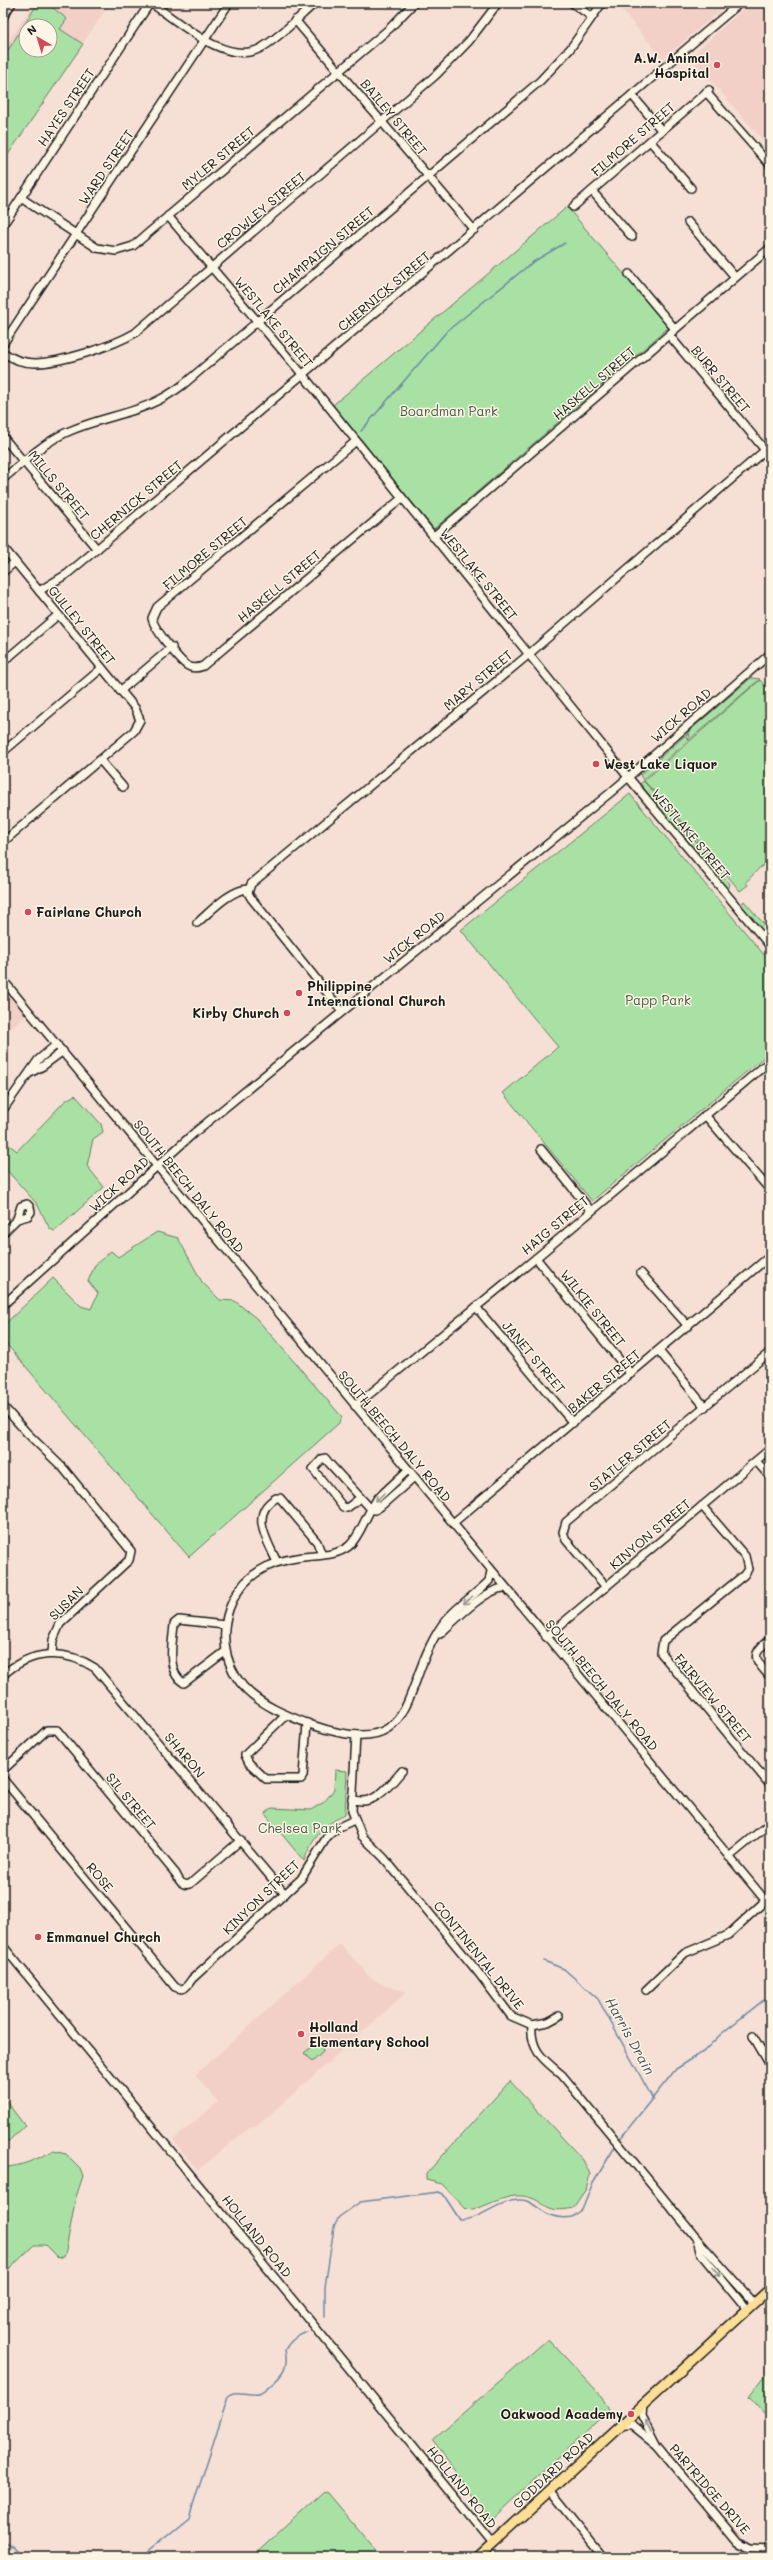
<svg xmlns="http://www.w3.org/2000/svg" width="773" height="2560" font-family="Mali,sans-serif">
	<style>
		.built { fill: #f2d0c8; fill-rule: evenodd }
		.green { fill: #a9e1a5; stroke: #627e60; fill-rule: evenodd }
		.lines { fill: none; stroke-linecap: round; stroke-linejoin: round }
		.stream { stroke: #6c8aa4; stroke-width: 1.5 }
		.minor-casing { stroke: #1c1c1c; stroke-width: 10 }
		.major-casing { stroke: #1c1c1c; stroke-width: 12 }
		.minor { stroke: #fcf5e5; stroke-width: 7 }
		.major { stroke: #fcde96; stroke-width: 9 }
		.rail { stroke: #1c1c1c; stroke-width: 1.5 }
		.oneway { stroke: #97938b }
		.poi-dot { fill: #d1495b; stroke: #fcf5e5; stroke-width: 1.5 }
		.labels { text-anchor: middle; stroke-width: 3; stroke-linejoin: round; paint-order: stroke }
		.poi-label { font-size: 13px; font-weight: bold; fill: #1c1c1c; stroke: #fcf5e5; text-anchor: start }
		.street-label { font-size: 13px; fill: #1c1c1c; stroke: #fcf5e5 }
		.park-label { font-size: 13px; fill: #465745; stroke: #fcf5e5 }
		.water-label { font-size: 14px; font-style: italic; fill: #445360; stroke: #fcf5e5 }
	</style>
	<rect width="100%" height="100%" fill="#f6dfd4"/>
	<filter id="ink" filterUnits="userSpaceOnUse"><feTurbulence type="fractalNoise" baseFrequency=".025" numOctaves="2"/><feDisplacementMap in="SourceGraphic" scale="8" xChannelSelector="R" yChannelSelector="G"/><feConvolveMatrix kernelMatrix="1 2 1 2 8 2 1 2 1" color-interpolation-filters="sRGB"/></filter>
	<g filter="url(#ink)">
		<!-- built -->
		<g class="built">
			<path d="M 34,3 L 110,3 L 27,126 L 3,111 L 3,50 ZM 26,26 L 50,26 L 50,50 L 26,50 Z"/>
			<polygon points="616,3 729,3 663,59"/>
			<polygon points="750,3 770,3 770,148 690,57"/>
			<polygon points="3,988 26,1016 3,1035"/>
			<polygon points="340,1944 370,1977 383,1985 407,1992 256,2127 249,2128 198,2170 173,2140 218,2102 195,2075"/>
		</g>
		<!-- green -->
		<g class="green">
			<path d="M 38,3 L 55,3 L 52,7 L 67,19 L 60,29 L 83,44 L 3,162 L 3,58 ZM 26,26 L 50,26 L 50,50 L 26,50 Z"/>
			<polygon points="567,207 669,327 434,529 333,405"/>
			<polygon points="751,678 760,679 689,740 688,732"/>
			<path d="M 760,680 L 770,692 L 770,862 C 758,866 754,875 746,882 L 748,885 L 740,891 L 674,812 L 644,781 Z"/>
			<polygon points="688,733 686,737 689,740 643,780 640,775"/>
			<polygon points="643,781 673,812 730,884 728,890 640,784"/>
			<polygon points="630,794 770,962 770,1052 592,1201 503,1093 558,1047 461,930"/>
			<polygon points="744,901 770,931 770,940 741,905"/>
			<polygon points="75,1095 101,1124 103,1132 93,1139 87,1166 104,1187 55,1231 50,1229 37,1204 3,1166 3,1140 17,1151 65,1101"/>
			<polygon points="157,1232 178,1238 202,1282 220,1300 235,1301 257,1319 342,1417 339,1423 189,1557 3,1340 3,1326 53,1278 81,1306 91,1309 98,1293 88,1281 95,1265 111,1251 118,1257"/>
			<path d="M 335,1770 L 347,1771 L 345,1815 C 323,1824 312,1839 304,1861 L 265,1814 L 272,1808 L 311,1810 L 324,1802 L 334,1790 Z"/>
			<polygon points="318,2041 321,2042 323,2052 312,2062 304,2053"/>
			<path d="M 510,2081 L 583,2160 L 590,2174 L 586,2189 L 573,2208 C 543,2215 546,2199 523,2196 C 507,2194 488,2205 473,2210 L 466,2209 L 442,2184 L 426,2180 L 426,2174 Z"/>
			<polygon points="3,2097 25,2126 3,2146"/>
			<path d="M 53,2151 L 66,2154 L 80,2168 L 83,2176 L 76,2197 L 65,2255 L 58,2258 L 45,2245 L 34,2245 L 3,2275 L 3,2167 C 22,2167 36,2159 53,2151 Z"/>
			<polygon points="548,2339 598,2392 609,2410 491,2520 432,2440"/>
			<polygon points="770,2369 770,2421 749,2397"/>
			<polygon points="324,2491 328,2493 382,2557 252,2557"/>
		</g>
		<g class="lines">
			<!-- stream -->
			<g class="stream">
				<polyline points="361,431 447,331 533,262 565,243"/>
				<polyline points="544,1961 564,1969 598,1999 653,2099"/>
				<polyline points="619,2140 676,2069 703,2052 721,2034 770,1995"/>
				<path d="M 325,2317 L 325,2287 L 334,2227 L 339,2217 L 360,2202 L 439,2192 L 443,2194 L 460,2220 C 482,2220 498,2199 521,2200 C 537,2200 543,2222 572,2217 L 582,2210 L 592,2185 L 616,2145"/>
				<polyline points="3,2541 13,2547 23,2557"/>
				<path d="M 141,2557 L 189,2518 L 228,2397 C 235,2388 248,2396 258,2394 C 263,2393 267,2389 271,2385 C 283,2375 289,2367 285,2350 C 290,2340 297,2336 307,2332"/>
			</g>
			<!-- minor casing -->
			<g class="minor-casing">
				<g id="minor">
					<path d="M 151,3 C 178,21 227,67 261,48 C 280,37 298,18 315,3"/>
					<polyline points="572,3 592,17"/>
					<polyline points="295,20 474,230"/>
					<polyline points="706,92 770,165"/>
					<polyline points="632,95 662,131"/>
					<polyline points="650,141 691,188"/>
					<polyline points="592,191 632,237"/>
					<polyline points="21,198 97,248 116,251 133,246 390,28 414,3"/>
					<polyline points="573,207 709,90"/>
					<polyline points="168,216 303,375 628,777 770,946"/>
					<polyline points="688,222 735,277"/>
					<polyline points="3,225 150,3"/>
					<polyline points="629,274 675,329"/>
					<polyline points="669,335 770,456"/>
					<polyline points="3,344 229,3"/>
					<path d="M 3,352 C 12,359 23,363 35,363 C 60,363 113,346 135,333 L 436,75 L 469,41 L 498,3"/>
					<polyline points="3,437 97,549"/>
					<path d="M 356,441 L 157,607 L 152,618 C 153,627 179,661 188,666 C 193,669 198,668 203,666 L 402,498"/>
					<path d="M 3,479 C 23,462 42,444 65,433 C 108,413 143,416 184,384 L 540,81 L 570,49 L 602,3"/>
					<polyline points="433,537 770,248"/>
					<polyline points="3,547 135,708 140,720 134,731 3,842"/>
					<polyline points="3,572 15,562"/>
					<polyline points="39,591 67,574 97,549 740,3"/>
					<polyline points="3,662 58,615"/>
					<polyline points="120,691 172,647"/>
					<polyline points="3,752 102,668"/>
					<polyline points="100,760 123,787"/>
					<path d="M 197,923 C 211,911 230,890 248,889"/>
					<polyline points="3,980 770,1906"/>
					<polyline points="342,1011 251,898 248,893 251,884 522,660 770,446"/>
					<polyline points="30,1073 43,1066 63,1051"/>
					<polyline points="3,1110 38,1060 57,1044"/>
					<polyline points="705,1115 770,1190"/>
					<polyline points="541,1149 591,1211"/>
					<polyline points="3,1233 17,1219 21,1206 27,1204 30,1207 31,1212 28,1216 17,1219"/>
					<polyline points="536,1258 631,1374"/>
					<polyline points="641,1273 688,1326"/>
					<polyline points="3,1305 194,1133 610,793 770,654"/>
					<polyline points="476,1307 573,1423"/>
					<polyline points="659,1351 705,1407"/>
					<polyline points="3,1406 27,1433 64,1469 131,1551 129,1560 60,1624 53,1640 52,1654"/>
					<polyline points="355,1406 536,1258 770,1061"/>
					<polyline points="756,1461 770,1477"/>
					<polyline points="408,1470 377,1499 371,1509 375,1510 381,1506 414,1477"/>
					<path d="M 360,1498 L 347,1508 L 343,1507 L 313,1469 L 322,1459 L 325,1458 L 329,1463 L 371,1509 C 364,1521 359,1537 349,1546 C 339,1554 326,1555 314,1556 C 280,1558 249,1568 233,1600 C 219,1628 223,1663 243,1686 C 261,1706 288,1716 312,1725 C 422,1763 399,1688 442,1625 C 454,1608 474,1596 489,1581 L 491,1571"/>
					<polyline points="702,1506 745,1556 748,1569 744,1575 663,1641 661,1653 770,1785"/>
					<polyline points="453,1523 770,1256"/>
					<path d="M 277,1562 C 267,1540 249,1514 276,1498 L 280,1498 L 317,1542 L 322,1555"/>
					<polyline points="606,1587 566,1540 563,1532 566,1522 770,1352"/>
					<path d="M 225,1625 L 179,1620 L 174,1624 C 173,1641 165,1672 184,1683 L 226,1651"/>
					<path d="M 440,1634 C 454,1621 486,1588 505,1588"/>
					<polyline points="546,1637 770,1449"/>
					<path d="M 770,1639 C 749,1656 755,1659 770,1677"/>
					<path d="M 3,1675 C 31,1650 64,1648 95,1668 L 285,1894"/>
					<polyline points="286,1715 245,1755 249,1763 266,1779 301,1779 303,1776 307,1723"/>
					<polyline points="356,1735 352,1811 362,1836 384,1858 477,1971 511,2016 532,2025 548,2022 559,2016"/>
					<path d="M 3,1770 L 47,1730 L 57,1730 L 176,1874 C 179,1880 181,1886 190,1884 L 241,1840"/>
					<path d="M 3,1779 L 175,1987 C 184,1992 187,1986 192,1979 L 301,1879 L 327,1837 L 337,1828 L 354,1820"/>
					<path d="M 352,1799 C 373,1808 390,1785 402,1771"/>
					<polyline points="729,1857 770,1823"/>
					<polyline points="3,1946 492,2543"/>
					<polyline points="646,1990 685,1953 728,1935 765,1901"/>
					<path d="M 532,2025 C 530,2051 544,2060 562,2075 L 697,2239 L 754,2303"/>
					<polyline points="753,2036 770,2065"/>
					<polyline points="697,2239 701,2254 747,2310"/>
					<polyline points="643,2404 642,2416 657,2445"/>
					<polyline points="620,2425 632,2425 657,2445 738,2542 749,2548 770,2549"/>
					<polyline points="550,2490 604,2557"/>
				</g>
			</g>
			<!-- major casing -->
			<g class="major-casing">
				<polyline id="major" points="477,2557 770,2289"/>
			</g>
			<!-- minor -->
			<use href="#minor" class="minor"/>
			<!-- major -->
			<use href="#major" class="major"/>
			<!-- rail -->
			<g class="rail">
				<polyline points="3,14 10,3"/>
				<polyline points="3,25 17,3"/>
			</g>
		</g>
		<!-- one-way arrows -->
		<defs><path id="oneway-shaft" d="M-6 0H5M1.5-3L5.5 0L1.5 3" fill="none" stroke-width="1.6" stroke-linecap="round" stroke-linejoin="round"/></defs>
		<g class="oneway">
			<use href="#oneway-shaft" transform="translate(380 1497) rotate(136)"/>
			<use href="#oneway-shaft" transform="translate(468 1600) rotate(140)"/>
			<use href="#oneway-shaft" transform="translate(716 2272) rotate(50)"/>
			<use href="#oneway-shaft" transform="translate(648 2425) rotate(-121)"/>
		</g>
	</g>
	<!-- markers -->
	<g class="poi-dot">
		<circle cx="717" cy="65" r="4"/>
		<circle cx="596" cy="764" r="4"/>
		<circle cx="28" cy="912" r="4"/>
		<circle cx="299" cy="993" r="4"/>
		<circle cx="287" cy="1013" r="4"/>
		<circle cx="38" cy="1937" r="4"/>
		<circle cx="301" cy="2034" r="4"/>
		<circle cx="631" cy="2414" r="4"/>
	</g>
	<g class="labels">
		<!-- poi labels -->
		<g class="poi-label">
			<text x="709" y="63" text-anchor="end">A.W. Animal<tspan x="709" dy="15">Hospital</tspan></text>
			<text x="604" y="769">West Lake Liquor</text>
			<text x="36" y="917">Fairlane Church</text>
			<text x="307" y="991">Philippine<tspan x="307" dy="15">International Church</tspan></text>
			<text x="279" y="1018" text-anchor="end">Kirby Church</text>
			<text x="46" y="1942">Emmanuel Church</text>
			<text x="309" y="2032">Holland<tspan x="309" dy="15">Elementary School</tspan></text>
			<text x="623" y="2419" text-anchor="end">Oakwood Academy</text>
		</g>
		<!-- street labels -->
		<g class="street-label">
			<text transform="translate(66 107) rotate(-56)" y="5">HAYES STREET</text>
			<text transform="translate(394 117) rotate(50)" y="5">BAILEY STREET</text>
			<text transform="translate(633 139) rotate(-41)" y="5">FILMORE STREET</text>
			<text transform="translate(218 158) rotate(-40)" y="5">MYLER STREET</text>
			<text transform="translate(106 167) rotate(-56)" y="5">WARD STREET</text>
			<text transform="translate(261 210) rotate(-40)" y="5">CROWLEY STREET</text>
			<text transform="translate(323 250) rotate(-40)" y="5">CHAMPAIGN STREET</text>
			<text transform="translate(384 291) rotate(-40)" y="5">CHERNICK STREET</text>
			<text transform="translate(274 322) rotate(50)" y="5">WESTLAKE STREET</text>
			<text transform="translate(721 379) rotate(50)" y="5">BURR STREET</text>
			<text transform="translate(594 383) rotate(-41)" y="5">HASKELL STREET</text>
			<text transform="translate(59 485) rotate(50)" y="5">MILLS STREET</text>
			<text transform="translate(136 500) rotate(-40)" y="5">CHERNICK STREET</text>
			<text transform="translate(205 553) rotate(-40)" y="5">FILMORE STREET</text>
			<text transform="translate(479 574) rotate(51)" y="5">WESTLAKE STREET</text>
			<text transform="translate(279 586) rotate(-40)" y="5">HASKELL STREET</text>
			<text transform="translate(82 625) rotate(51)" y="5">GULLEY STREET</text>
			<text transform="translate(478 680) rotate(-40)" y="5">MARY STREET</text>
			<text transform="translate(681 715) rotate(-41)" y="5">WICK ROAD</text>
			<text transform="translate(691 834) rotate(50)" y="5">WESTLAKE STREET</text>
			<text transform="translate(414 937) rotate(-39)" y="5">WICK ROAD</text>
			<text transform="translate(119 1184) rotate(-42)" y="5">WICK ROAD</text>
			<text transform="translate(189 1186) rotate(51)" y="5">SOUTH BEECH DALY ROAD</text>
			<text transform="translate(555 1225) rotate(-40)" y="5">HAIG STREET</text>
			<text transform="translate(593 1308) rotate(51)" y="5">WILKIE STREET</text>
			<text transform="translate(534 1357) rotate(50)" y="5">JANET STREET</text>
			<text transform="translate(604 1381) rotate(-40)" y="5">BAKER STREET</text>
			<text transform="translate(395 1436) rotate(50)" y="5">SOUTH BEECH DALY ROAD</text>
			<text transform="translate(630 1455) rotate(-40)" y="5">STATLER STREET</text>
			<text transform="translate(650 1534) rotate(-40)" y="5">KINYON STREET</text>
			<text transform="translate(66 1603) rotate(-45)" y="5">SUSAN</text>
			<text transform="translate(602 1685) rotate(50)" y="5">SOUTH BEECH DALY ROAD</text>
			<text transform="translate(713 1698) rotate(50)" y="5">FAIRVIEW STREET</text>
			<text transform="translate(185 1755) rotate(50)" y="5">SHARON</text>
			<text transform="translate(131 1801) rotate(50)" y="5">SIL STREET</text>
			<text transform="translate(100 1877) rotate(50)" y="5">ROSE</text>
			<text transform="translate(261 1897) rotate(-44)" y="5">KINYON STREET</text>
			<text transform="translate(479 1955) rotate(51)" y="5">CONTINENTAL DRIVE</text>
			<text transform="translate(257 2236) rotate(51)" y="5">HOLLAND ROAD</text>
			<text transform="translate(553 2470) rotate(-43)" y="5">GODDARD ROAD</text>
			<text transform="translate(462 2487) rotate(51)" y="5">HOLLAND ROAD</text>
			<text transform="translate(710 2489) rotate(49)" y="5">PARTRIDGE DRIVE</text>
		</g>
		<!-- park labels -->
		<g class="park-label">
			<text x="449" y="416">Boardman Park</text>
			<text x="658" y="1005">Papp Park</text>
			<text x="300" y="1833">Chelsea Park</text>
		</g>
		<!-- water labels -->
		<g class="water-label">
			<text transform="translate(630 2036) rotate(61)" y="5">Harris Drain</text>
		</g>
	</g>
	<!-- margin -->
	<rect width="773" height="2560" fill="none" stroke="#fcf5e5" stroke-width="16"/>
	<rect x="8" y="8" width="757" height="2544" fill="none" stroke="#1c1c1c" stroke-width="1.5" filter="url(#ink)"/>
	<!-- north arrow -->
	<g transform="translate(38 38) rotate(322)"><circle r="19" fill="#fcf5e5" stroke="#a29e95"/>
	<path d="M0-3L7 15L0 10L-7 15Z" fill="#d1495b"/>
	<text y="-6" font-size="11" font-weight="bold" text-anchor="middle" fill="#1c1c1c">N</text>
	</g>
</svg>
